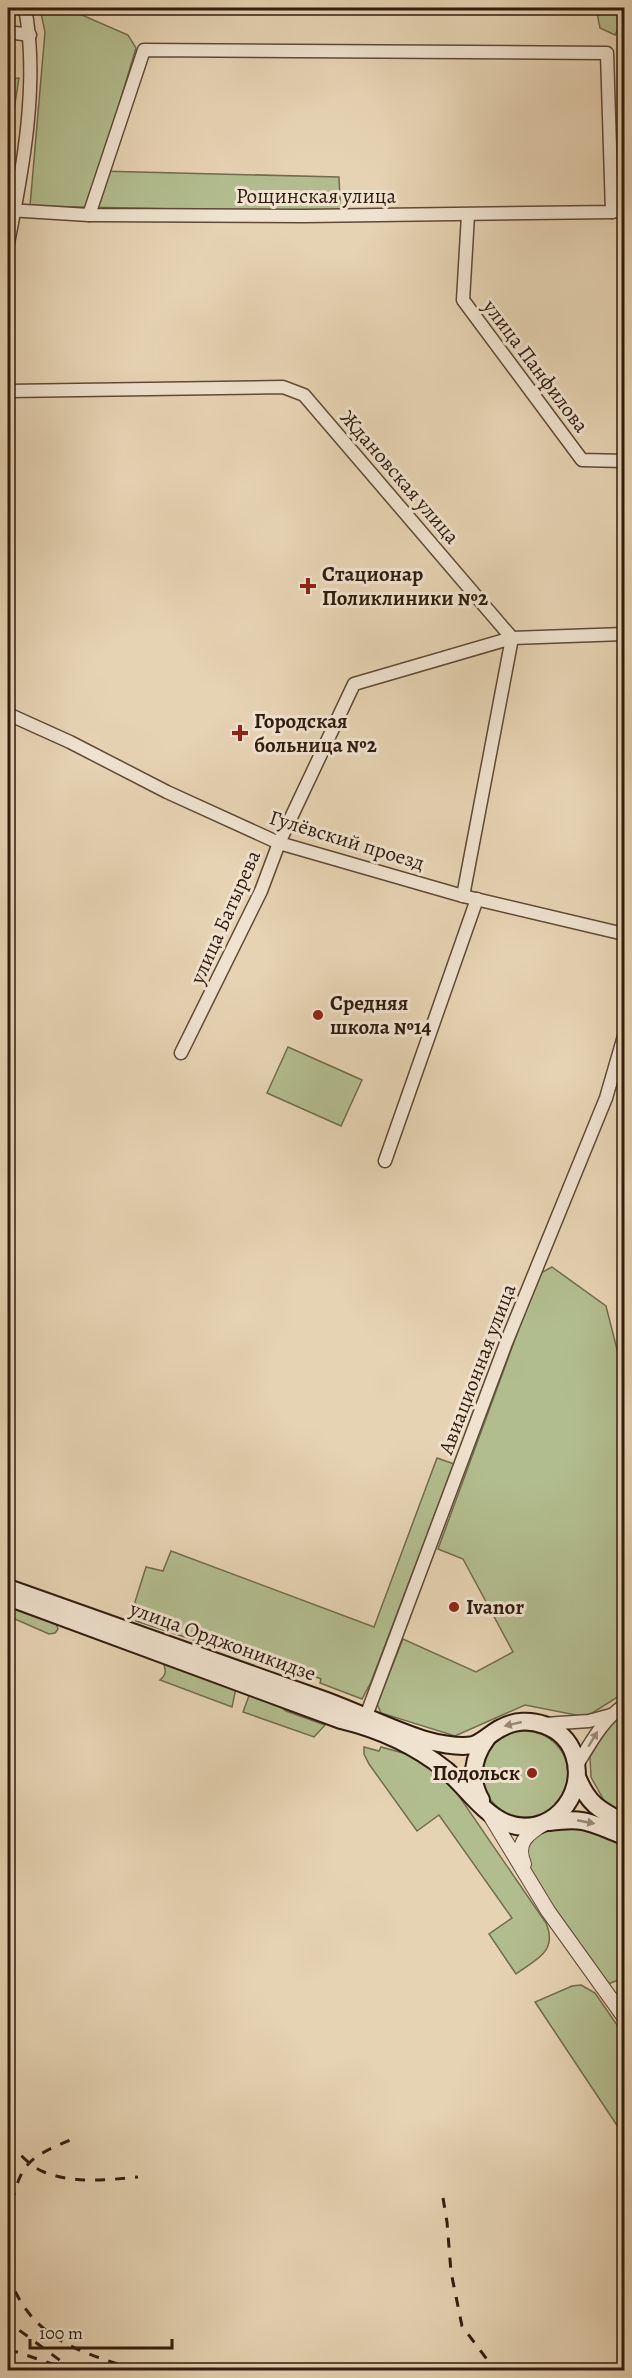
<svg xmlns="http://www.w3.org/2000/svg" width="632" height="2378" font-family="Alegreya,serif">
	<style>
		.green { fill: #b2bd8f; stroke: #716c4e; stroke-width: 1.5 }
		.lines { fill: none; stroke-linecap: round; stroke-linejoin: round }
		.minor-casing { stroke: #5e4a36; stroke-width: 15 }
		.tertiary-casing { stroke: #5e4a36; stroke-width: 16 }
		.secondary-casing { stroke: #301c0d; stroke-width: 20 }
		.minor { stroke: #efe2ce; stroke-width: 12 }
		.tertiary { stroke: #efe2ce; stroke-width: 14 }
		.secondary { stroke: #efe2ce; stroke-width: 16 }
		.rail { stroke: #301c0d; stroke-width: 3; stroke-dasharray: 10 10; stroke-linecap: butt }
		.oneway { fill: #998977 }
		.poi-dot { fill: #8f2418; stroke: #efe2ce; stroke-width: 2 }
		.labels { text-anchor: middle; stroke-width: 6; stroke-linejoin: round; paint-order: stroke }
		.street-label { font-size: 21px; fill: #301c0d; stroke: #efe2ce }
		.poi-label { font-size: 21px; font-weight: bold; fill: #301c0d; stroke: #efe2ce; text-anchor: start }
	</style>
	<rect width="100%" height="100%" fill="#e6d3b3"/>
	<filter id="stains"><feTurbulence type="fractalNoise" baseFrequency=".00333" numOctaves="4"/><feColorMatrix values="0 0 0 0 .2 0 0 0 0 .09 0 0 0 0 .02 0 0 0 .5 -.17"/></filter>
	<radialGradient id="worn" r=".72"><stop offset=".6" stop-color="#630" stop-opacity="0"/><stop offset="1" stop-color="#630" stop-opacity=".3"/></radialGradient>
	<!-- green -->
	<g class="green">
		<polygon points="40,8 66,8 128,35 136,48 99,171 339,177 341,222 339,212 30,206 45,32"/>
		<polygon points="596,8 624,8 624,16 615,35 600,28"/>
		<polygon points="19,78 12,123 8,126 8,91 11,79"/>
		<polygon points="288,1047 362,1080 341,1126 267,1093"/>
		<polygon points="552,1267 606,1306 624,1377 624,1693 586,1717 525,1705 455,1736 381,1713 377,1704 403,1639 476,1672 513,1652 463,1559 438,1549 539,1274"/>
		<polygon points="437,1458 454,1464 371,1682 362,1699 320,1683 321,1679 311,1675 309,1678 136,1621 140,1610 135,1602 146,1567 163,1571 171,1551 374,1627"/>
		<polygon points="8,1606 56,1623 58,1629 55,1633 49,1634 8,1616"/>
		<path d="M 163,1661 L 236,1688 L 232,1707 L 160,1680 C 168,1673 165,1670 163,1661 Z"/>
		<polygon points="250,1693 272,1700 286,1711 325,1725 314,1737 243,1712"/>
		<polygon points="624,1713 624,1815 608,1808 591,1777 590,1757 609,1724"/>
		<circle cx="525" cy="1774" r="43"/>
		<path d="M 364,1747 L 379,1751 L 381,1747 L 421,1758 L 448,1780 L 546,1923 C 558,1952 536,1959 516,1974 L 489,1934 L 512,1918 L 439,1815 L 417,1831 L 369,1764 L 364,1754 Z"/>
		<path d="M 562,1826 L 580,1829 L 621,1842 L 624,1845 L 624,1978 L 605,1985 L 528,1871 L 526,1847 C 537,1834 545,1830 562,1826 Z"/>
		<polygon points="581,1985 595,1993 624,2035 624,2136 535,2002 572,1986"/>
	</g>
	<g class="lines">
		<!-- minor casing -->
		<g class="minor-casing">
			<g id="minor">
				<polyline points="8,32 30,35"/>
				<polyline points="8,210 89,215 304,216 612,212 624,209"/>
				<polyline points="89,215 144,50 607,53 612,212"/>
				<polyline points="468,215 463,300 582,460 624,461"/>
				<path d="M 8,243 C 23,169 39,82 25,8"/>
				<polyline points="8,391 283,387 304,395 512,638"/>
				<polyline points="8,714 70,742 167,792 279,843 463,896 624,934"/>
				<polyline points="463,896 512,638"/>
				<polyline points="181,1053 261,891 279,843 354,684 512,638 624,634"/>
				<polyline points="385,1161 477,899"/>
				<polyline points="366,1716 506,1343 606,1098 624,1036"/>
				<polyline points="544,1724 589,1721 611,1715"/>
				<path d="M 577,1765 C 591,1742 602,1721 624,1705"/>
			</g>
		</g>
		<!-- tertiary casing -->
		<g class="tertiary-casing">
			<g id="tertiary">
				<polyline points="488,1812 548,1911 624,2017"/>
				<path d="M 524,1864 C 515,1843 527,1834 545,1823"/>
			</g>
		</g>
		<!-- secondary casing -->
		<g class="secondary-casing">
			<g id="secondary">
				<path d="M 8,1588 C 112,1625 217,1662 321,1699 C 355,1711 388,1728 422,1739 C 435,1743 459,1748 473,1745 C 483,1742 492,1732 501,1728 C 528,1713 565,1726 574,1755 C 588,1797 548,1840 506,1823 C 482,1813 465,1786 446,1770 C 416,1746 379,1729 341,1720 L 8,1597"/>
				<path d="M 578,1779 C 589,1805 600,1810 624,1823"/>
				<path d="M 481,1800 C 469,1779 473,1757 487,1738"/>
				<path d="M 549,1822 C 588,1817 590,1823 624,1836"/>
			</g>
		</g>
		<!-- minor -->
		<use href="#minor" class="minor"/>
		<!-- tertiary -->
		<use href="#tertiary" class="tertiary"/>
		<!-- secondary -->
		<use href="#secondary" class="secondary"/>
		<!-- rail -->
		<g class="rail">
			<path d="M 8,2141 C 18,2152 29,2166 44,2172 C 74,2184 107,2180 138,2177"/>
			<polyline points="443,2198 447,2222 451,2272 462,2326 489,2362 505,2370"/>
			<path d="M 8,2222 C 20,2163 23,2159 78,2137"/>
			<path d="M 8,2252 C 10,2265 10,2282 16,2293 C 41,2343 89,2355 138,2370"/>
			<polyline points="8,2314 19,2330 73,2370"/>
			<polyline points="8,2351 17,2352 61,2367"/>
			<polyline points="347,2370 409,2370"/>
		</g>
	</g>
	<!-- one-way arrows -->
	<defs><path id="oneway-solid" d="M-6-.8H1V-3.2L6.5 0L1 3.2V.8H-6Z" transform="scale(1.5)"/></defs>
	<g class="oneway">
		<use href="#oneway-solid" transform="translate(513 1724) rotate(167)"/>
		<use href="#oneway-solid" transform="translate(593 1739) rotate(-59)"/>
		<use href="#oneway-solid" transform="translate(586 1822) rotate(11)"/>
	</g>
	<!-- markers -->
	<g class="poi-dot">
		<path d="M305 577h6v6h6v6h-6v6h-6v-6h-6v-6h6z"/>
		<path d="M237 724h6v6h6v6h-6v6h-6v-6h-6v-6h6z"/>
		<circle cx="318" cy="1015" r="6"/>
		<circle cx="454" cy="1607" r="6"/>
		<circle cx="532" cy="1773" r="6"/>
	</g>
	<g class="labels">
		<!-- street labels -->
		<g class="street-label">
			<text x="316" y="203">Рощинская улица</text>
			<text transform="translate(536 366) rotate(53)" y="7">улица Панфилова</text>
			<text transform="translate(400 477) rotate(49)" y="7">Ждановская улица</text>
			<text transform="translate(347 840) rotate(17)" y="7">Гулёвский проезд</text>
			<text transform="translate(225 917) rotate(-66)" y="7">улица Батырева</text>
			<text transform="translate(477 1369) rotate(-69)" y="7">Авиационная улица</text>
			<text transform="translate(223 1641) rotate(20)" y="7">улица Орджоникидзе</text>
		</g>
		<!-- poi labels -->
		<g class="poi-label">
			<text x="322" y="581">Стационар<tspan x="322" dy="24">Поликлиники №2</tspan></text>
			<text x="254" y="728">Городская<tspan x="254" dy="24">больница №2</tspan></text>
			<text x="330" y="1010">Средняя<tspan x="330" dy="24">школа №14</tspan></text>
			<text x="466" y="1614">Ivanor</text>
			<text x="520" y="1780" text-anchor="end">Подольск</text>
		</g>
	</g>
	<!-- margin -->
	<rect width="632" height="2378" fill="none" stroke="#e6d3b3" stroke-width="30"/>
	<rect x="9" y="9" width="614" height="2360" fill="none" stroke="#301c0d" stroke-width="3"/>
	<rect x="15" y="15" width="602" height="2348" fill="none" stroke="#301c0d" stroke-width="1.5"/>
	<!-- scale -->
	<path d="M30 2339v9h142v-9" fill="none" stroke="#301c0d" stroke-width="3"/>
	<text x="39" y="2339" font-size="18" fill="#301c0d" stroke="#efe2ce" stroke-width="4.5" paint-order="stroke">100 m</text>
	<rect width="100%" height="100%" filter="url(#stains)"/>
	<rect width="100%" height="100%" fill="url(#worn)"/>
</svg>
